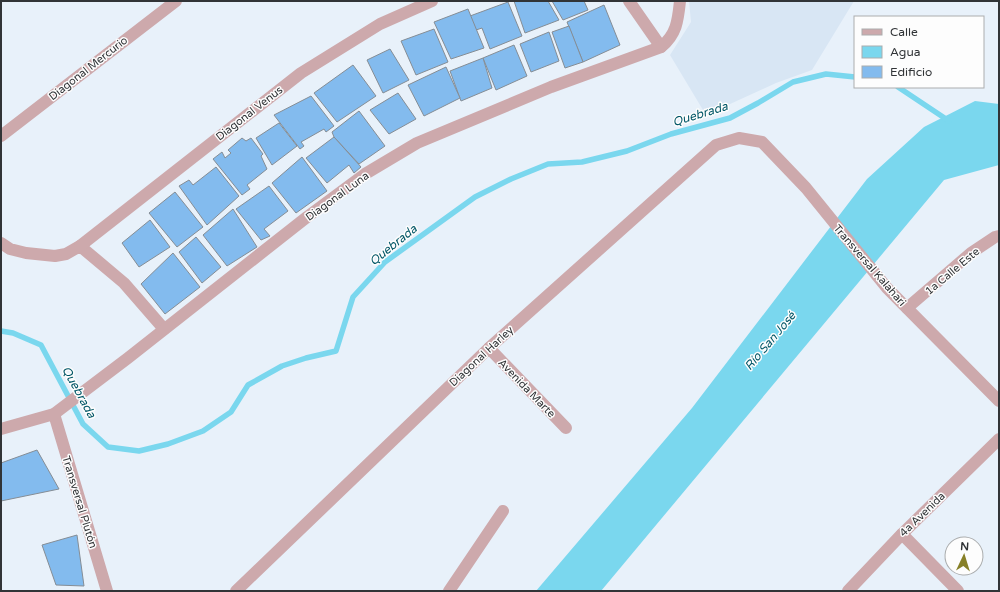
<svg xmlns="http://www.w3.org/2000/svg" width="1000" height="592" font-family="'Varela Round',sans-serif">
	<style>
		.built { fill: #d8e6f4 }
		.water { fill: #7ad7ee }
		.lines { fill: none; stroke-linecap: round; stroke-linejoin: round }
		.stream { stroke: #7ad7ee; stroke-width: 5.5 }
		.building { fill: #83bbee; stroke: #858d95 }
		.minor { stroke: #cda9ac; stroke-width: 12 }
		.labels { text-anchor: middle; stroke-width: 3; stroke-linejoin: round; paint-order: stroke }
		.street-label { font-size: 11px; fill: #313437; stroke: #fdfdfd }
		.water-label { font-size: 12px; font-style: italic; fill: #005666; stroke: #fdfdfd }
	</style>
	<rect width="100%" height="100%" fill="#e8f1fa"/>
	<!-- built -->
	<polygon class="built" points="689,1 854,1 812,70 776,83 706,115 670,55 691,22"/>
	<!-- water -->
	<polygon class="water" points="975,101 999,104 999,165 944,180 601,591 536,591 692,408 867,179 924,127"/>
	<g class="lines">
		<!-- stream -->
		<g class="stream">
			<polyline points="898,87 949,121"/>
			<polyline points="1,331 13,333 41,345 83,424 108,447 139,451 168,444 203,431 231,412 248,385 282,366 306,358 336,351 353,297 385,262 475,197 511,179 548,164 582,162 627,151 671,134 730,118 758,103 793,82 826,74 855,77"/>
		</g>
	</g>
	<!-- building -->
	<g class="building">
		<polygon points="514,1 548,1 559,20 525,33"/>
		<polygon points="552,1 584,1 588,10 563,20"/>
		<polygon points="508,2 522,36 490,49 482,28 476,30 470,16"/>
		<polygon points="604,5 620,45 583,62 567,22"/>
		<polygon points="468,9 484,48 451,59 434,22"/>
		<polygon points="569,26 583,62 565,68 552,32"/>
		<polygon points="434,29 448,62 416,75 401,41"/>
		<polygon points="549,32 559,61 531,72 520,44"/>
		<polygon points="514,45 527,76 496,90 483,58"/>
		<polygon points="390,49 409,80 383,93 367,60"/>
		<polygon points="483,58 492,88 461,101 450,71"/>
		<polygon points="353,65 376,96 337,122 314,93"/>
		<polygon points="446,67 460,98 424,116 408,85"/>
		<polygon points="398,93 416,119 389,134 370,110"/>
		<polygon points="311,96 334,126 326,132 324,129 301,142 304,146 300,149 274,115"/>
		<polygon points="359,111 385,146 359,164 334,137 332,132"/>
		<polygon points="279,123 297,146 272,165 256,138"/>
		<polygon points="334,137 361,167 354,173 349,165 327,183 306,158"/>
		<polygon points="242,138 246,141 251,138 263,154 261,156 267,169 247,185 250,189 242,195 213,159 222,152 225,158 231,153 228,150"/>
		<polygon points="302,157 327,191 296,213 272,183"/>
		<polygon points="216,167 239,196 207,225 179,186 189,180 193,185"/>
		<polygon points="269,186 288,211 264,229 270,236 261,240 236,209"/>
		<polygon points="175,192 203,227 177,247 149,213"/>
		<polygon points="233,209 257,247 227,266 203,235"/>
		<polygon points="150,220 170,247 139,267 122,243"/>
		<polygon points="196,237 221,267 202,283 179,252"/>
		<polygon points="173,253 200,287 165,314 141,284"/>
		<polygon points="37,450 59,489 1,501 1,463"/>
		<polygon points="77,535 84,586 56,585 42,545"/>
	</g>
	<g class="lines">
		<!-- minor -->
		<g class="minor">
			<polyline points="629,1 661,47"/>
			<polyline points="1,136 176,1"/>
			<polyline points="1,243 10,249 26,253 55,256 66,254 80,246 124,283 164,329"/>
			<polyline points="80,246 301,73 380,24 432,1"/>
			<polyline points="907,308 971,253 995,237 999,236"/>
			<polyline points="489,348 566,428"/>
			<polyline points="54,414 107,591"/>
			<path d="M 1,429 L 54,414 L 128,358 L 307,217 L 365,174 L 417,143 L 551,87 L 661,47 C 677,34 678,20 680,1"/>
			<polyline points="902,534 958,591"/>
			<polyline points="236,591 489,348 716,145 739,138 762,142 806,188 887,288 999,401"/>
			<polyline points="449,591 503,511"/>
			<polyline points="848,591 902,534 999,439"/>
		</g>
	</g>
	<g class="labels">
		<!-- street labels -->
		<g class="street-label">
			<text transform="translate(88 68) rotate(-38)" y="4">Diagonal Mercurio</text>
			<text transform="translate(249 113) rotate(-38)" y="4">Diagonal Venus</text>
			<text transform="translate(337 196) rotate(-36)" y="4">Diagonal Luna</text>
			<text transform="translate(870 265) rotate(49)" y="4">Transversal Kalahari</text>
			<text transform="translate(952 271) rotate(-40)" y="4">1a Calle Este</text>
			<text transform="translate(481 356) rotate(-43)" y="4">Diagonal Harley</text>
			<text transform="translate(527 388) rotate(46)" y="4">Avenida Marte</text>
			<text transform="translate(80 502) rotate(73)" y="4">Transversal Plutón</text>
			<text transform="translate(922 514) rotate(-44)" y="4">4a Avenida</text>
		</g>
		<!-- water labels -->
		<g class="water-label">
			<text transform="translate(700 114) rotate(-17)" y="4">Quebrada</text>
			<text transform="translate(393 245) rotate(-39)" y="4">Quebrada</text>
			<text transform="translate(770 341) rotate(-50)" y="4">Río San José</text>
			<text transform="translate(79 392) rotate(61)" y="4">Quebrada</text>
		</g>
	</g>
	<!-- border -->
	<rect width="1000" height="592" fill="none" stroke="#313437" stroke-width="4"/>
	<!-- legend -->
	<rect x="854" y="16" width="130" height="72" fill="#fdfdfd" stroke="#abadae"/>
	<rect x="862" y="29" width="20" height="6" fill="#cda9ac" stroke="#abadae"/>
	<text x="890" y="36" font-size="12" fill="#313437">Calle</text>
	<rect x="862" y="46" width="20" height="12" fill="#7ad7ee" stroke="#abadae"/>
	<text x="890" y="56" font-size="12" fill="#313437">Agua</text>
	<rect x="862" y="66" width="20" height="12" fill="#83bbee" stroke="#abadae"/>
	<text x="890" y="76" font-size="12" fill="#313437">Edificio</text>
	<!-- north arrow -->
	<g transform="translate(964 556) rotate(4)"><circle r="19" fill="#fdfdfd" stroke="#abadae"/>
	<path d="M0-3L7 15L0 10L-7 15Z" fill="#878028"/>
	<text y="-6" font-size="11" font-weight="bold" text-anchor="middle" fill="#313437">N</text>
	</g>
</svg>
